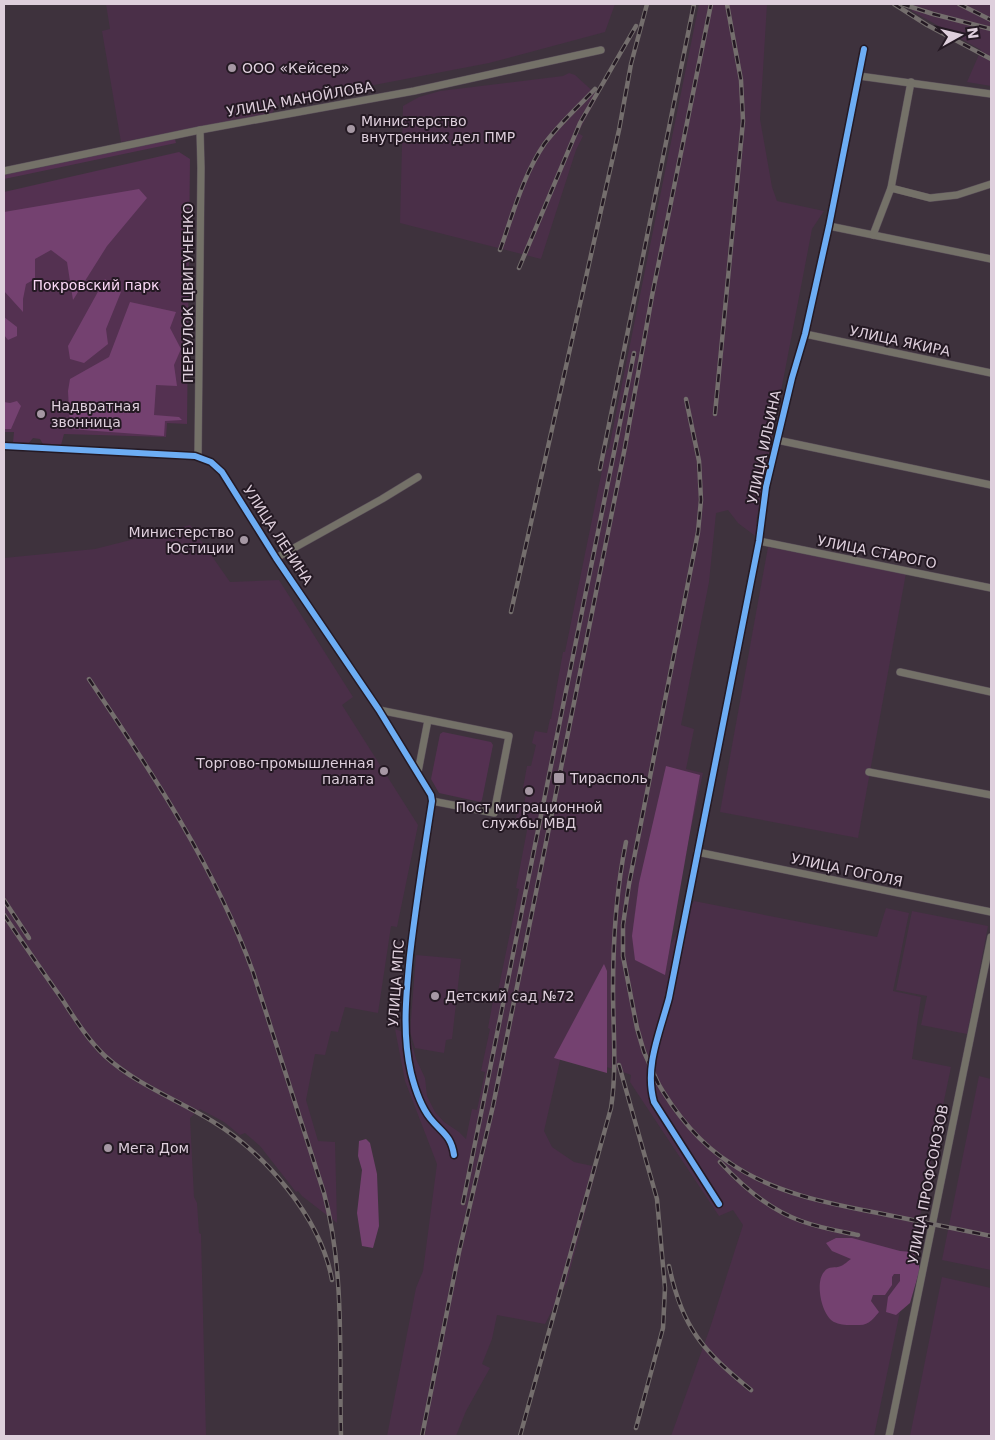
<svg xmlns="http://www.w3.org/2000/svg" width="995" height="1440" font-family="'DejaVu Sans',sans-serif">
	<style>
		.built { fill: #4a2f48 }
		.green { fill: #543151 }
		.forest { fill: #744170 }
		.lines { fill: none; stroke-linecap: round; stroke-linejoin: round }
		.street-casing { stroke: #5a4f59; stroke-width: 8 }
		.street { stroke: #747168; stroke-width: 7 }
		.rail-casing { stroke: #746e6d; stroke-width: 4.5 }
		.rail { stroke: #241923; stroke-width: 2.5; stroke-dasharray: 8; stroke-linecap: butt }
		.cycleway-casing { stroke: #241923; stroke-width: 9 }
		.cycleway { stroke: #6dadf4; stroke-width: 6 }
		.poi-dot { fill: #a698a4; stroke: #241923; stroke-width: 2 }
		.labels { text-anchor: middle; stroke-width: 4; stroke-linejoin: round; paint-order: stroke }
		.poi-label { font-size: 14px; fill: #decfdc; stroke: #241923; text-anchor: start }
		.street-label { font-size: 14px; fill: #decfdc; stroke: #241923 }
		.park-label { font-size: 14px; fill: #fad8f6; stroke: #241923 }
	</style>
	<rect width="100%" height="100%" fill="#3e323d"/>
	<!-- built -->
	<g class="built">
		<polygon points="106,4 615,4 605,32 489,63 280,103 271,114 121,142 102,31 110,29"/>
		<polygon points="699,4 767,4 760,119 772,187 777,201 824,211 812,229 756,522 760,524 758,538 738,523 728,510 716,513 709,582 681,725 694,729 686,769 703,773 663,959 694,901 877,937 886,908 909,913 893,991 921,997 912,1059 951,1067 874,1436 671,1436 710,1328 743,1225 733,1210 719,1216 630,1082 631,1075 618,1070 561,1056 544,1131 552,1147 574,1162 597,1167 567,1282 545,1324 497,1315 492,1339 482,1364 490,1368 466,1411 456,1436 387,1436 416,1288 423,1271 437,1164 405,1081 395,1029 409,1034 416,1059 425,1078 427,1096 435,1112 444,1122 459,1132 466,1139 472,1109 477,1110 485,1072 481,1071 490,1029 488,1028 494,995 497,996 519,889 516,888 528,825 515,822 519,804 524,805 527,789 523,788 527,766 531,766 536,745 532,743 535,731 547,733 550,719 551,719 563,652 565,652 606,451 609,448"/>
		<polygon points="912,4 991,4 991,86 967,82 981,50 912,11"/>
		<polygon points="569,73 575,75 598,96 578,133 583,136 576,150 541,259 400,223 403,106 419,97 440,91 563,76"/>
		<polygon points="190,525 230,582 279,580 353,697 342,705 418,825 397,927 391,926 378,1013 345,1007 338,1032 331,1031 325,1055 315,1054 306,1100 318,1141 335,1142 337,1223 302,1196 298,1191 296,1192 260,1146 245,1133 240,1135 224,1122 200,1109 190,1118 194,1197 197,1203 199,1233 201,1234 206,1436 4,1436 4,558 95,549"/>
		<polygon points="768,547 906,573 858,838 720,812"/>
		<polygon points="912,911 988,926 967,1034 921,1025 927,996 896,990"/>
		<polygon points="416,955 461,959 452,1039 446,1040 444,1053 415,1048 410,1032"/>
		<polygon points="979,1076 991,1079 991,1270 942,1260"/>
		<polygon points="942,1277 991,1288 991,1436 910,1436"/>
	</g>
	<!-- green -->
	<g class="green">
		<polygon points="175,139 176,143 4,179 4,175"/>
		<polygon points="179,152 190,159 187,424 167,423 166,437 64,434 61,445 43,444 40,439 33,438 28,444 13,443 14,432 4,432 4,192"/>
		<polygon points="443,732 491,742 493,745 482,800 480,802 439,793 431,779 440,734"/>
	</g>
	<!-- forest -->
	<g class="forest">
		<polygon points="139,189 147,198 107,246 73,300 67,262 51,250 35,259 35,279 26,284 23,299 23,312 4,291 4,212"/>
		<polygon points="105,279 121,292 106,329 108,344 84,363 70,359 68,346"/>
		<polygon points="130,302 176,312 170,328 181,349 174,365 177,386 156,385 154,415 179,417 182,420 165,421 164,436 70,429 68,391 70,379 109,357"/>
		<polygon points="4,317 17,327 17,336 8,340 4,335"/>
		<polygon points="17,401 21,406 11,429 4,429 4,402 10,403"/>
		<polygon points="666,766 700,775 665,975 635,960 632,936 639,883"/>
		<polygon points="604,964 607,971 607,1073 554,1058"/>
		<polygon points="366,1139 370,1143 377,1174 379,1226 373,1248 362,1246 357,1213 362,1170 358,1156 359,1141"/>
		<path d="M 836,1238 L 852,1238 L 900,1251 L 912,1252 L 919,1261 L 919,1272 L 910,1303 L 896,1315 L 886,1312 L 888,1297 L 900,1281 L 900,1274 L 894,1274 L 892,1277 L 892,1285 L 885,1295 L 873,1295 L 871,1301 L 879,1312 C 874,1318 869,1325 860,1325 C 852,1325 841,1326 834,1322 C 821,1315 815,1282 824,1272 C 829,1265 835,1269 841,1266 C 844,1265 848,1261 851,1259 L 832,1251 L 826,1243 Z"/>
	</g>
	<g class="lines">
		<!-- street casing -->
		<g class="street-casing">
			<g id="street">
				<polyline points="859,76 991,94"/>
				<polyline points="4,171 200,130 414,91 601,50"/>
				<polyline points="891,188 911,82"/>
				<polyline points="829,226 991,259"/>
				<polyline points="873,235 891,188 930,198 957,195 991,184"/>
				<polyline points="805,334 991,373"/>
				<polyline points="777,440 991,485"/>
				<path d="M 4,446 L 195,456 L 211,462 L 222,472 L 276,558 L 379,710 L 431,795 L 432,801 C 424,852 416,903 410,955 C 406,995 402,1034 411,1073 C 415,1089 420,1105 430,1118 C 442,1133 451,1135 454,1155"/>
				<polyline points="198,457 201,168 200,130"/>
				<polyline points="759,541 991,588"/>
				<polyline points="276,558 382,499 418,477"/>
				<polyline points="900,672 991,692"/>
				<polyline points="379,710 509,736 494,813 432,801"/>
				<polyline points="418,772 428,720"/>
				<polyline points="869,772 991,795"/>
				<polyline points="697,852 991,912"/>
				<path d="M 719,1204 L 654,1102 C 644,1067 660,1032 669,998 L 759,541 L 766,487 L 792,378 L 805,334 L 829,226 L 864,49"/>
				<polyline points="889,1436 991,937"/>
			</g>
		</g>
		<!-- street -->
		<use href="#street" class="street"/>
		<!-- rail casing -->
		<g class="rail-casing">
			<g id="rail">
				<polyline points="894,4 927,25 991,59"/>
				<polyline points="902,4 933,14 991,29"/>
				<polyline points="959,4 991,20"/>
				<path d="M 500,250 C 513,214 523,175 545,143 C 560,123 578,107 595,89"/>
				<polyline points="519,268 580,123 636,26"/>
				<polyline points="715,414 743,121 741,80 727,4"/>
				<polyline points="600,469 694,4"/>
				<polyline points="511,612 619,130 631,64 647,4"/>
				<path d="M 89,679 C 151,771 215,867 253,972 L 324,1193 C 345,1272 339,1355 341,1436"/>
				<polyline points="4,900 29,938"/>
				<path d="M 4,915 C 23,943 42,971 62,999 C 75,1019 88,1040 105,1056 C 137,1085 176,1099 212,1121 C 265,1153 321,1218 332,1280"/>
				<polyline points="619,1065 657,1199 665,1288 663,1328 636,1428"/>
				<path d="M 655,1078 C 673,1110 699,1143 730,1163 C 775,1194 831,1204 883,1214 C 919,1221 955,1229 991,1236"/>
				<polyline points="658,1083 644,1052 637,1028 623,956 623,925 629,884 698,532 701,500 699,461 686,399"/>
				<path d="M 720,1162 C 742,1186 770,1210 801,1221 C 820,1228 839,1231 858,1235"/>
				<polyline points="463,1203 634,353"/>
				<path d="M 669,1266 C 682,1328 703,1351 751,1390"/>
				<polyline points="422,1436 459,1252 493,1106 559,778 625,447 652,296 711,4"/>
				<path d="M 520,1436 L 611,1108 C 617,1069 613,1029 613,990 C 613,940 616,891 626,842"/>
			</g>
		</g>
		<!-- rail -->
		<use href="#rail" class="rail"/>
		<!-- cycleway casing -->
		<g class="cycleway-casing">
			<g id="cycleway">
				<path d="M 4,446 L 195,456 L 211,462 L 222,472 L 276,558 L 379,710 L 431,795 L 432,801 C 424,852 416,903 410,955 C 406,995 402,1034 411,1073 C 415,1089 420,1105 430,1118 C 442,1133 451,1135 454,1155"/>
				<path d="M 719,1204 L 654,1102 C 644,1067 660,1032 669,998 L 759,541 L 766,487 L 792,378 L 805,334 L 829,226 L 864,49"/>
			</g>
		</g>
		<!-- cycleway -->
		<use href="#cycleway" class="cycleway"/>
	</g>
	<!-- markers -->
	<g class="poi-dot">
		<circle cx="232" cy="68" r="5"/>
		<circle cx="351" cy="129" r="5"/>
		<circle cx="41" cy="414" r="5"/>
		<circle cx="244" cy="540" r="5"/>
		<circle cx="384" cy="771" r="5"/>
		<rect x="553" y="772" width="12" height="12" rx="2.5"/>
		<circle cx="529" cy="791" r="5"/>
		<circle cx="435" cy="996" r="5"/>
		<circle cx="108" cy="1148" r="5"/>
	</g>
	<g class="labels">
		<!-- poi labels -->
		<g class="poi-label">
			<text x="242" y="73">ООО «Кейсер»</text>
			<text x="361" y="126">Министерство<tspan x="361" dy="16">внутренних дел ПМР</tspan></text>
			<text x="51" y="411">Надвратная<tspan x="51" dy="16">звонница</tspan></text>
			<text x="234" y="537" text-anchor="end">Министерство<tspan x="234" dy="16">Юстиции</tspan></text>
			<text x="374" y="768" text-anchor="end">Торгово-промышленная<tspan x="374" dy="16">палата</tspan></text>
			<text x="570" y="783">Тирасполь</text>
			<text x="529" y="812" text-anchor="middle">Пост миграционной<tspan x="529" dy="16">службы МВД</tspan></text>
			<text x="445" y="1001">Детский сад №72</text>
			<text x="118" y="1153">Мега Дом</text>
		</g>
		<!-- street labels -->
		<g class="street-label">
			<text transform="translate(300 99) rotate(-10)" y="5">УЛИЦА МАНОЙЛОВА</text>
			<text transform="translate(188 293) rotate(-90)" y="5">ПЕРЕУЛОК ЦВИГУНЕНКО</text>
			<text transform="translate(900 341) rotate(12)" y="5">УЛИЦА ЯКИРА</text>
			<text transform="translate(764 447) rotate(-78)" y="5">УЛИЦА ИЛЬИНА</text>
			<text transform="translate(278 535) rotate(57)" y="5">УЛИЦА ЛЕНИНА</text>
			<text transform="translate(877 552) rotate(11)" y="5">УЛИЦА СТАРОГО</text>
			<text transform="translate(847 870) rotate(12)" y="5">УЛИЦА ГОГОЛЯ</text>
			<text transform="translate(396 983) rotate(-86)" y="5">УЛИЦА МПС</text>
			<text transform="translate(928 1184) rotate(-79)" y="5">УЛИЦА ПРОФСОЮЗОВ</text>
		</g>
		<!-- park labels -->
		<g class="park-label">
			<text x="96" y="290">Покровский парк</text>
		</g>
	</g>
	<!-- border -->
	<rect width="995" height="1440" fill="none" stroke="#decfdc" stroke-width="10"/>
	<!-- north arrow -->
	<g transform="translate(960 35) rotate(82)" stroke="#241923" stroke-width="4" paint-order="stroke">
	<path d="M0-4L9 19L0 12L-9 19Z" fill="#decfdc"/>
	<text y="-8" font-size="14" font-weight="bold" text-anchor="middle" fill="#decfdc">N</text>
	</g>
</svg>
